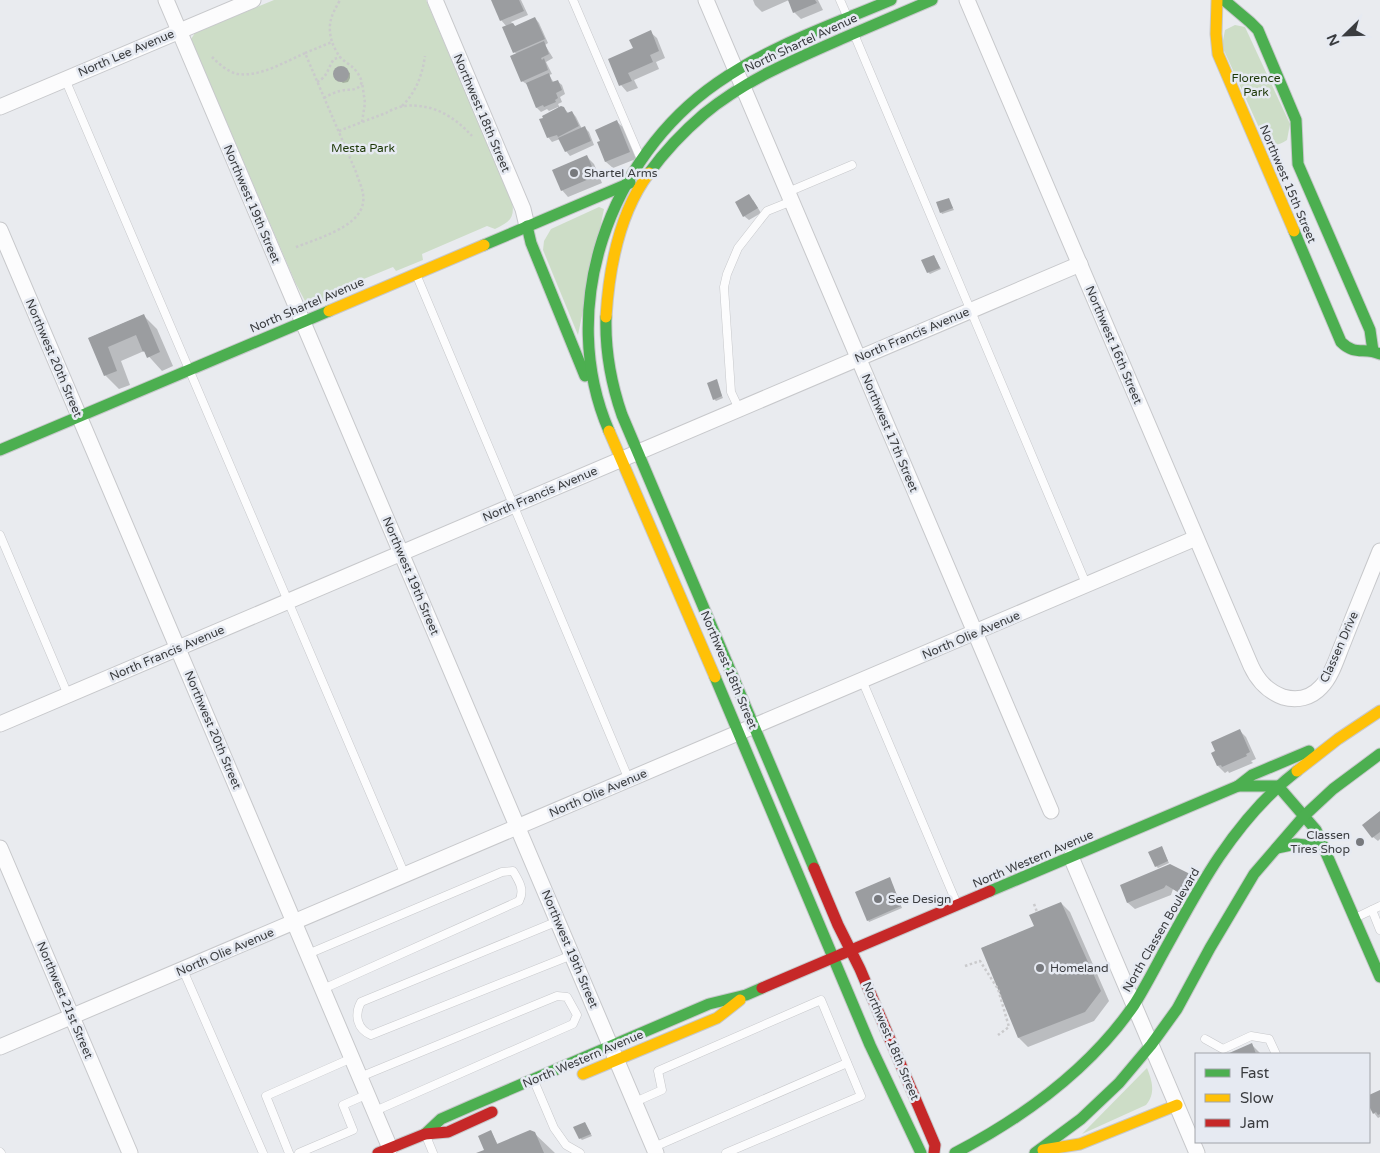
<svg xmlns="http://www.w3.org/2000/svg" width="1380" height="1153" font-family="'Varela Round',sans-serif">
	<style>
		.green { fill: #cdddc7 }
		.shadow { fill: #0003 }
		.building { fill: #9b9da0 }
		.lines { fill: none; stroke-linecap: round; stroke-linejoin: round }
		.lane-casing { stroke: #c7c8cb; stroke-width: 9 }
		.street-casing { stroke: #c7c8cb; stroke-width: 17 }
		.fast-casing { stroke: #c7c8cb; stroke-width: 13 }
		.slow-casing { stroke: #c7c8cb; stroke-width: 13 }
		.jam-casing { stroke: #c7c8cb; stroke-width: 13 }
		.path { stroke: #cacacc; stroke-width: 2.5; stroke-dasharray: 2.5 2.5; stroke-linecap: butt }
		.lane { stroke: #fcfcfd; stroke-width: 8 }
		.street { stroke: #fcfcfd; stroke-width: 15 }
		.fast { stroke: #4caf50; stroke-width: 11 }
		.slow { stroke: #ffc107; stroke-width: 11 }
		.jam { stroke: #c62828; stroke-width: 11 }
		.poi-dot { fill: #77797d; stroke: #e6eaf2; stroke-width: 2 }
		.labels { text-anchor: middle; stroke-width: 5; stroke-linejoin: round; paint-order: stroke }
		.street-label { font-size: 12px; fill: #3a3c3f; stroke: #e6eaf2 }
		.park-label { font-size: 12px; fill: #1d3807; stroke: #e6eaf2 }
		.poi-label { font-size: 12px; fill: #3a3c3f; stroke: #e6eaf2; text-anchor: start }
	</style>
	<rect width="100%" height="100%" fill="#e9ebef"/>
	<!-- green -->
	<g class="green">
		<path d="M 274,0 L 426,0 L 512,201 C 515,218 510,222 495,229 L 487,226 L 422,254 L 423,260 L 396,271 L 393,267 L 327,294 L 326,300 L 316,305 L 305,301 L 295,282 L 191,39 L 195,33 Z"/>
		<path d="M 1235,25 L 1245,27 L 1290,124 L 1287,140 C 1280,145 1274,146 1266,143 L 1222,46 L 1225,30 Z"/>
		<polygon points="599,207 604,209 578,335 543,250 544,241 551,229"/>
		<path d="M 1147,1068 C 1152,1081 1156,1093 1146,1105 L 1082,1134 Z"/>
	</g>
	<!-- shadow -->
	<g class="shadow">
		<polygon points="492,0 521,0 528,15 511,22 516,27 535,18 539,23 548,43 545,45 553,58 546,62 552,74 549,75 554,83 557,81 562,85 565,94 560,97 562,102 558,104 560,108 564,108 569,114 572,112 576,117 582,129 585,128 589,132 594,145 570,156 566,151 560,139 552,142 548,137 559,109 558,107 549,111 547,109 541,112 537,108 528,85 522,81 517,54 514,52 507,27 501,20"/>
		<polygon points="753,0 818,0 823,10 801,19 794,12 789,0 762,12 755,5"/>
		<polygon points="650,32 657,38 665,58 656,62 659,69 634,80 638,88 627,92 621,85 634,49"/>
		<polygon points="341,67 350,73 350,78 348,82 343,83 336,78 335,72 337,69"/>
		<polygon points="617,122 624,128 636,159 613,168 606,162 599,143"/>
		<polygon points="587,157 594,164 602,183 568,197 562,190"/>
		<polygon points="948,199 954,210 942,214 941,212"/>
		<polygon points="753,200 761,213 749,220 744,216"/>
		<polygon points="934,256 941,269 930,274 928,272"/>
		<polygon points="143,315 157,329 173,366 162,371 144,351 121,361 130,385 119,389 105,375 89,338"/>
		<polygon points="716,381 723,398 716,401 714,399"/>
		<polygon points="1240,731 1246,737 1256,759 1251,761 1253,763 1229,773 1228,771 1225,773 1218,766"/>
		<polygon points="1380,812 1380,839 1378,841 1373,837"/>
		<polygon points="1163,850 1169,863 1158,868 1156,866"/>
		<polygon points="1175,867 1193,878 1183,895 1173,889 1171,895 1135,909 1128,903 1122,886"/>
		<polygon points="890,879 902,908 869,922 868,920"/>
		<polygon points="1061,903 1070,912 1109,1001 1094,1021 1028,1047 1019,1038 982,948 1036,926"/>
		<polygon points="1252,1045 1261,1054 1230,1054"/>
		<polygon points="1380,1092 1380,1117 1378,1118 1374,1113 1369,1099"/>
		<polygon points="585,1123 592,1136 582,1140 580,1138"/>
		<polygon points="491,1131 498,1145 534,1133 555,1153 480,1153 486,1150"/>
	</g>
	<!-- building -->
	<g class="building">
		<polygon points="491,0 519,0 524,11 500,21"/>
		<polygon points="788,0 815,0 817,3 793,13"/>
		<polygon points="535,17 545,39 513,53 502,27 513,23 515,26"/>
		<polygon points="651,30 659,51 650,55 653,62 628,73 632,81 619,86 608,59 633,48 629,40"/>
		<polygon points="544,41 549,54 541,58 542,60 544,58 548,70 521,82 510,56"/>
		<circle cx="341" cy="74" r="8"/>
		<polygon points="549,73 552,82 558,80 562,90 556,93 558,98 555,100 556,102 544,107 543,105 536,108 526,83"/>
		<polygon points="561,106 564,107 567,113 572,111 579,126 558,137 557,135 547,138 539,119 543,118 542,116"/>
		<polygon points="617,120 630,152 605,162 597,142 600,141 595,130"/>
		<polygon points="585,126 591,141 565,152 558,138"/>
		<polygon points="587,155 596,176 561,191 552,170"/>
		<polygon points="749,194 758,208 743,217 735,202"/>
		<polygon points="949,198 953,208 940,213 936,202"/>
		<polygon points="934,255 940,268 927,273 921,260"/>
		<polygon points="144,314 160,352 147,358 144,351 143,352 136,335 108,347 117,371 104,376 88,338"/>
		<polygon points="717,379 722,396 713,400 707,383"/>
		<polygon points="1240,729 1250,752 1246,754 1247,756 1222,767 1221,765 1217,766 1211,753 1215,751 1211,742"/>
		<polygon points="1380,811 1380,832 1372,838 1362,825"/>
		<polygon points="1162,846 1168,861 1155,867 1148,852"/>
		<polygon points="1170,864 1192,875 1181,894 1166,885 1164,888 1127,903 1120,885"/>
		<polygon points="890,877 901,906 867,921 855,892"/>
		<polygon points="1061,902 1101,991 1085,1012 1018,1038 981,948 1034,926 1029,915"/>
		<polygon points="1252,1043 1256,1054 1227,1054"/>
		<polygon points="1380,1090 1380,1114 1378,1115 1376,1112 1373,1114 1369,1106 1369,1095"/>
		<polygon points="585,1122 591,1134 579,1139 573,1127"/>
		<polygon points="491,1130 497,1144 530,1130 535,1132 544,1153 476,1153 484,1150 478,1136"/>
	</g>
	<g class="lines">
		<!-- lane casing -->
		<g class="lane-casing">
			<g id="lane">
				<polyline points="573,0 640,157"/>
				<polyline points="840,0 847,16"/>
				<polyline points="854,34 1087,586"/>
				<polyline points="65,79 405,875"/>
				<polyline points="788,192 852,165"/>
				<polyline points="416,274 629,780"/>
				<polyline points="739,409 731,392 724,287 727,274 738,248 767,211 792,201"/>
				<polyline points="0,535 68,695"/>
				<polyline points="862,680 957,904"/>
				<polyline points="1372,910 1380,930"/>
				<polyline points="1355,918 1380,906"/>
				<path d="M 558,921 L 361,1002 C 354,1015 357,1029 371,1035 L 572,955"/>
				<path d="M 308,954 L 502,872 L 513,871 C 519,881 525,890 519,901 L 323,989"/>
				<polyline points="183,970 263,1153"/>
				<polyline points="1205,1039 1223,1049 1251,1036 1269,1039 1276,1054"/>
				<polyline points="360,1077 557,996 567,997 577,1015 573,1024 375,1111"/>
				<polyline points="534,1081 554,1128 566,1145 580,1153"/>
				<polyline points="635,1102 662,1090 658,1071 821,1000 861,1096 726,1153"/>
				<polyline points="426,1136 433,1153"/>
				<polyline points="654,1147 847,1063"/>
				<polyline points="0,1152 1,1153"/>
				<polyline points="289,1153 266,1096 352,1058"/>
				<polyline points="299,1153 353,1130 343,1105 368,1094"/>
			</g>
		</g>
		<!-- street casing -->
		<g class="street-casing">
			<g id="street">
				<polyline points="166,0 656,1153"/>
				<polyline points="435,0 523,209 527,226"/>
				<polyline points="706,0 1051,811"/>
				<path d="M 967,0 L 1251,666 C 1258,681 1267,691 1283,697 C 1297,701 1311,698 1321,687 C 1332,676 1337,657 1343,643 C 1355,612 1368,581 1380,551"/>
				<polyline points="0,107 253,0"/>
				<polyline points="0,230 390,1148"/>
				<polyline points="0,724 1080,264"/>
				<polyline points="0,848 130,1153"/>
				<polyline points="1071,857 1197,1153"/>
				<polyline points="0,1047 1196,538"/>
			</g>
		</g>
		<!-- fast casing -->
		<g class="fast-casing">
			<g id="fast">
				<polyline points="1224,0 1250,22 1258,30 1296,120 1298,164 1370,330 1373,351"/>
				<path d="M 649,173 C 665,151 683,132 704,114 C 744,81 793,60 841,39 C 871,26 901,13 932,0"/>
				<polyline points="527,226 531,243 585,376"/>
				<path d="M 1294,231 L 1341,342 C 1355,356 1364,347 1380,354"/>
				<polyline points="484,245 630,183"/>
				<path d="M 606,317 C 605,352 611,383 622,415 L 814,868"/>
				<path d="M 609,431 C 556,308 609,158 717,83 C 770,46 832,25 891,0"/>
				<polyline points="0,450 329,311"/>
				<polyline points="715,677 870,1045 921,1153"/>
				<polyline points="1238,786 1252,775 1309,751"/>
				<polyline points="1277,848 1296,844 1324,847"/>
				<polyline points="990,891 1238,786 1278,786 1316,830 1380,977"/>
				<polyline points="425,1134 441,1119 473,1105 709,1004 746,995 762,988"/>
				<path d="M 955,1153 C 1024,1117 1089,1070 1134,1005 C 1144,989 1153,972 1162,955 C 1180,923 1198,888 1219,857 C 1240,826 1267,794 1297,771"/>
				<polyline points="1035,1153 1081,1119 1119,1083 1151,1045 1177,1009 1210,948 1254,874 1304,816 1333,789 1380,754"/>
			</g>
		</g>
		<!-- slow casing -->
		<g class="slow-casing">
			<g id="slow">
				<polyline points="1217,0 1216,34 1218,54 1294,231"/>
				<polyline points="329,311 484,245"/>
				<path d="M 606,317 C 609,269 619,213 649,173"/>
				<polyline points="609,431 715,677"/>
				<polyline points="1297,771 1338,739 1380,711"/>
				<polyline points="583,1074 717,1018 740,1000"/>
				<polyline points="1043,1150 1080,1144 1177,1105"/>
			</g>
		</g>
		<!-- jam casing -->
		<g class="jam-casing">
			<g id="jam">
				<polyline points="814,868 838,925 860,969 935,1145 934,1153"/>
				<polyline points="762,988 990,891"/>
				<polyline points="378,1153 425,1134 448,1132 492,1112"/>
			</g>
		</g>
		<!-- path -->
		<g class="path">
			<path d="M 305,53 L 332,42 C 327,24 331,16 340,0"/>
			<path d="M 212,57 C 219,64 228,72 238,74 C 260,77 285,62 305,53 L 356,172 C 359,182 365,192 363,203 C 359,228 315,239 294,248"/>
			<path d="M 317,82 C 328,77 328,67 334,59 L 341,57"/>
			<path d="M 324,98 C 329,95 335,92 340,91 C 350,88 357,93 362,82 C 356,66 350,67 340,57 C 337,53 334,47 332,42"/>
			<path d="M 402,106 C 416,92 422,76 425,56"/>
			<polyline points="362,122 365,103 362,82"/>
			<path d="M 339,131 C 354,125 370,119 386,113 C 391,110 398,107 404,106 C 432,103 454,116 472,136"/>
			<polyline points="1034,904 1037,912"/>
			<polyline points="965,966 980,961 998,989 1009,1027 998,1035"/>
		</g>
		<!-- lane -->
		<use href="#lane" class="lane"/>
		<!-- street -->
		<use href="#street" class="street"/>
		<!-- fast -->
		<use href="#fast" class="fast"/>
		<!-- slow -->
		<use href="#slow" class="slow"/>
		<!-- jam -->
		<use href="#jam" class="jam"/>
	</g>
	<!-- markers -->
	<g class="poi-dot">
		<circle cx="574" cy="173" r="5"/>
		<circle cx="1360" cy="842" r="5"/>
		<circle cx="878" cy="899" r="5"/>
		<circle cx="1040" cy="968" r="5"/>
	</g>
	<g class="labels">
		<!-- street labels -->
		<g class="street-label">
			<text transform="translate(801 43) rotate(-25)" y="4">North Shartel Avenue</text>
			<text transform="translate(126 53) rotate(-23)" y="4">North Lee Avenue</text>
			<text transform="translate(482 113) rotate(67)" y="4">Northwest 18th Street</text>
			<text transform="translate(1288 184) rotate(67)" y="4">Northwest 15th Street</text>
			<text transform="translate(252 204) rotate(67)" y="4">Northwest 19th Street</text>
			<text transform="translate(307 305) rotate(-23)" y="4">North Shartel Avenue</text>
			<text transform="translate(912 335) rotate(-23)" y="4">North Francis Avenue</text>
			<text transform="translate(1114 345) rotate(67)" y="4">Northwest 16th Street</text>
			<text transform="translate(54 358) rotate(67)" y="4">Northwest 20th Street</text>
			<text transform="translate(890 433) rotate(67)" y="4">Northwest 17th Street</text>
			<text transform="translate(540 494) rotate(-23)" y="4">North Francis Avenue</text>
			<text transform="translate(411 576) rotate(67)" y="4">Northwest 19th Street</text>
			<text transform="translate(971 635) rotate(-23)" y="4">North Olie Avenue</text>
			<text transform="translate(1339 647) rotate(-66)" y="4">Classen Drive</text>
			<text transform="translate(167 653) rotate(-23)" y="4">North Francis Avenue</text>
			<text transform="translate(729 670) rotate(67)" y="4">Northwest 18th Street</text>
			<text transform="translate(213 730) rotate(67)" y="4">Northwest 20th Street</text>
			<text transform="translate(598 793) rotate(-23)" y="4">North Olie Avenue</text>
			<text transform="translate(1033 859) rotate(-23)" y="4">North Western Avenue</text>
			<text transform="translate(1161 930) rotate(-60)" y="4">North Classen Boulevard</text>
			<text transform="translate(570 949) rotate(67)" y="4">Northwest 19th Street</text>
			<text transform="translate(225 952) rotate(-23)" y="4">North Olie Avenue</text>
			<text transform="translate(65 1000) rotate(67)" y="4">Northwest 21st Street</text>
			<text transform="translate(891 1041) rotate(67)" y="4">Northwest 18th Street</text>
			<text transform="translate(583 1059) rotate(-23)" y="4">North Western Avenue</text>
		</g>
		<!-- park labels -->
		<g class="park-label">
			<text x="1256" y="82">Florence<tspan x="1256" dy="14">Park</tspan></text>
			<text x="363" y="152">Mesta Park</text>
		</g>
		<!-- poi labels -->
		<g class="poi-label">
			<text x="584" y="177">Shartel Arms</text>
			<text x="1350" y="839" text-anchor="end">Classen<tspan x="1350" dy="14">Tires Shop</tspan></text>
			<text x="888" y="903">See Design</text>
			<text x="1050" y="972">Homeland</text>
		</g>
	</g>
	<!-- legend -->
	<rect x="1195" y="1053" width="175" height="90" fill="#e6eaf2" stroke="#a1a4aa"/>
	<rect x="1205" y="1069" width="25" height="8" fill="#4caf50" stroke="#a1a4aa"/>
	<text x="1240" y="1078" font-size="15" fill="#3a3c3f">Fast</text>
	<rect x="1205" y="1094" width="25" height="8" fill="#ffc107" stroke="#a1a4aa"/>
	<text x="1240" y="1103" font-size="15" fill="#3a3c3f">Slow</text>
	<rect x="1205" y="1119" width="25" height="8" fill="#c62828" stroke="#a1a4aa"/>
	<text x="1240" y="1128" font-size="15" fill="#3a3c3f">Jam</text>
	<!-- north arrow -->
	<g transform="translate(1345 35) rotate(247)" stroke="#e6eaf2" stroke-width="4" paint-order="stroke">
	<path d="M0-4L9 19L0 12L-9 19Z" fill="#3a3c3f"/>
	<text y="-8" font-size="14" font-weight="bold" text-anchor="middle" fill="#3a3c3f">N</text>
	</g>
</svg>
